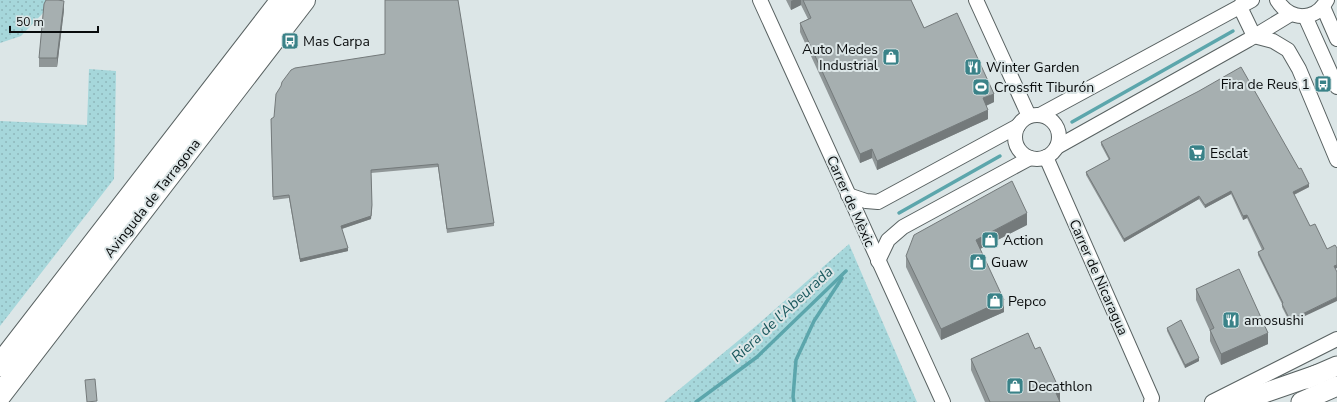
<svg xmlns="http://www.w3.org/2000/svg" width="1337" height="402" font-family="'Nunito Sans',sans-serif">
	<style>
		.grass { fill: url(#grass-dots) }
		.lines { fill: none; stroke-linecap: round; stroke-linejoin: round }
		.stream { stroke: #5ca6ac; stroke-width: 3.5 }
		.street-casing { stroke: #596262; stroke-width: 16 }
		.secondary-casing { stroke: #596262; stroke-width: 21 }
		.primary-casing { stroke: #596262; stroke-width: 24 }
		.street { stroke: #fff; stroke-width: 14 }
		.secondary { stroke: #fff; stroke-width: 19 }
		.primary { stroke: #fff; stroke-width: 22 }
		.wall { fill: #8f9697 }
		.shaded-wall { fill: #747a7b }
		.building { fill: #a6afb0; stroke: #747a7b }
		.labels { text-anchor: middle; stroke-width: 4; stroke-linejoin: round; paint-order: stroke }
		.poi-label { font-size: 14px; fill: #090c0d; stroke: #dce6e7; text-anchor: start }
		.street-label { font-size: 14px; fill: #090c0d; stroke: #dce6e7 }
		.water-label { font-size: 15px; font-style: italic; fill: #1b595e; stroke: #dce6e7 }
	</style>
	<defs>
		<pattern id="grass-dots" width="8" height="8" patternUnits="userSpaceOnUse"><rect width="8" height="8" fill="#a6d7db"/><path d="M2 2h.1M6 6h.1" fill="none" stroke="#8eb7bb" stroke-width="1.8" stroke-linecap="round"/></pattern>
	</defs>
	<rect width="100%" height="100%" fill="#dce6e7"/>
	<!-- grass -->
	<g class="grass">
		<polygon points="0,0 51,0 44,12 21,36 0,43"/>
		<polygon points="89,69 116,71 114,179 0,326 0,121 87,125"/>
		<polygon points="849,244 917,402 664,402 756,326"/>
	</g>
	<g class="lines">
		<!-- stream -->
		<g class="stream">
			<polyline points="1072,122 1233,31"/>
			<polyline points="899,213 1000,156"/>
			<polyline points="696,402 757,357 846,271"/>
			<polyline points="794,402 793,397 796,360 814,321 842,278"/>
		</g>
		<!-- street casing -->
		<g class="street-casing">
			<g id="street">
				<polyline points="760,0 943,402"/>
				<polyline points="976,0 1029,116"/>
				<polyline points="1244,0 1240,7 1254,36 1273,41 1288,50 1299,69 1337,160"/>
				<path d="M 1277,0 C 1290,21 1315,22 1327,0"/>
				<polyline points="1323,7 1337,39"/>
				<polyline points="1305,16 1337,87"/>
				<polyline points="1040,115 1252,0"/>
				<circle cx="1037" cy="137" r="22"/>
				<polyline points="1057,147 1248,40 1291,14"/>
				<polyline points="1046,157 1152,398 1151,402"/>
				<polyline points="848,195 866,201 878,202 1018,126"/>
				<polyline points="878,261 888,240 903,227 1030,158"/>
				<polyline points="1212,402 1337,339"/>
			</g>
		</g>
		<!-- secondary casing -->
		<g class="secondary-casing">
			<g id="secondary">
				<polyline points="1307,379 1337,366"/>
				<polyline points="1231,402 1244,400 1319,374"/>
				<polyline points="1301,402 1337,386"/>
			</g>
		</g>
		<!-- primary casing -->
		<g class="primary-casing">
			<g id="primary">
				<polyline points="0,365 282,0"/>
				<polyline points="0,395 304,0"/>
			</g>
		</g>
		<!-- street -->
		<use href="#street" class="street"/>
		<!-- secondary -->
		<use href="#secondary" class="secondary"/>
		<!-- primary -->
		<use href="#primary" class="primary"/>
	</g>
	<!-- wall -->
	<g class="wall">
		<polygon points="786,0 911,0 924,28 994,102 986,106 988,119 877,170 872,158 860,163 800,32 800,23 808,19 801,5 791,10"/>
		<polygon points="64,10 57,67 39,67 39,58"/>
		<polygon points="385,54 494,223 494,226 447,233 438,167 371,173 372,208 371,219 342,229 348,251 300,262 289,198 273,200 271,119"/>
		<polygon points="1101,142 1309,187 1294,195 1310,226 1327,249 1337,268 1335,269 1290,323 1282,307 1282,304 1258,255 1258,252 1262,250 1247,218 1243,220 1231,194 1205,208 1199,199 1124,242 1086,175 1086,172 1109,160 1101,145"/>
		<polygon points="1027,225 980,249 1004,312 941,340 906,267 906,256"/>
		<polygon points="1196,289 1268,344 1221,365 1210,341 1210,331 1196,300"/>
		<polygon points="1167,328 1199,361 1185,368 1167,331"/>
		<polygon points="971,359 1060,402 985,402 971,370"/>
	</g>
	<!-- shaded-wall -->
	<g class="shaded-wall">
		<polygon points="793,0 801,0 801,5 791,10 791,1"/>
		<polygon points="64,1 64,10 57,67 57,58"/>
		<polygon points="994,94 994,102 983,107 983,98"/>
		<polygon points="988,110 988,119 877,170 877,161"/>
		<polygon points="872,149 872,158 860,163 860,154"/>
		<polygon points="1309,184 1309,187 1293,195 1293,192"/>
		<polygon points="1231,191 1231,194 1205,208 1205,205"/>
		<polygon points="1199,196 1199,199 1124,242 1124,239"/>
		<polygon points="372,205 371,219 341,229 341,226"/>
		<polygon points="1027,213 1027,225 976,251 976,240"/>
		<polygon points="1247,215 1247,218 1243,220 1243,216"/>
		<polygon points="348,248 348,251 300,262 300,259"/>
		<polygon points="1337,265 1337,268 1334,269 1334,266"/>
		<polygon points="1337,297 1337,301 1290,323 1290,320"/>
		<polygon points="1004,300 1004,312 941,340 941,329"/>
		<polygon points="1268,333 1268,344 1221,365 1221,354"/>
		<polygon points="1199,358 1199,361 1185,368 1185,365"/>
		<polygon points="1060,391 1060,402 1056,402 1056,393"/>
	</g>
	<!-- building -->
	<g class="building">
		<polygon points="46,0 58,0 64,1 57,58 39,58 44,4"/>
		<polygon points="385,0 458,0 494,223 447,229 438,164 371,170 372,205 371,216 341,226 348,248 300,259 289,195 273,197 271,119 274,117 276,94 281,86 282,82 291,70 295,68 385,54"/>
		<polygon points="803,0 911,0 924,28 957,13 994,94 983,98 988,110 877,161 872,149 860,154 800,23 811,18"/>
		<polygon points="1241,67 1299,169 1301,168 1309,184 1293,192 1310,226 1315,224 1327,249 1335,245 1337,248 1337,265 1334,266 1337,272 1337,297 1290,320 1282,304 1283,303 1258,252 1264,249 1247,215 1243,216 1231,191 1205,205 1199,196 1124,239 1086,172 1110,159 1101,142 1199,91"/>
		<polygon points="1012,181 1027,213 976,240 1004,300 941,329 906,256 914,235"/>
		<polygon points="1239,269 1268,333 1221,354 1210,330 1214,328 1196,289"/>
		<polygon points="1181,320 1199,358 1185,365 1167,328"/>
		<polygon points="1028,333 1035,349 1040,347 1060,391 1056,393 1060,402 990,402 971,359"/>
		<polygon points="95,379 97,401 87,402 85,380"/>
	</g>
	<!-- icons -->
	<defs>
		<g id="bus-square" transform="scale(0.9)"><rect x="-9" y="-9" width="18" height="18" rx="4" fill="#3a8288" stroke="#dce6e7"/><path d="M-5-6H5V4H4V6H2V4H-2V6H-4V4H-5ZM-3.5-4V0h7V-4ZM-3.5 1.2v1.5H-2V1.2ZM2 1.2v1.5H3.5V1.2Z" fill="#fff"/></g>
		<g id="shop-square" transform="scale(0.9)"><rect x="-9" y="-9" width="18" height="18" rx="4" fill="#3a8288" stroke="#dce6e7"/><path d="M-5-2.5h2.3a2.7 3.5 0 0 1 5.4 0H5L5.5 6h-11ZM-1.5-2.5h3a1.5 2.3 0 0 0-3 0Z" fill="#fff"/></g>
		<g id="restaurant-square" transform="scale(0.9)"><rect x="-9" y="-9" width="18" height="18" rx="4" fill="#3a8288" stroke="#dce6e7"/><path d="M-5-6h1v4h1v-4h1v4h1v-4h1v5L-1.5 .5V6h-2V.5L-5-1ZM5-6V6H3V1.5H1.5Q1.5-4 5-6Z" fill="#fff"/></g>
		<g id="stadium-square" transform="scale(0.9)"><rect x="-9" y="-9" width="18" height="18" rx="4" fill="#3a8288" stroke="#dce6e7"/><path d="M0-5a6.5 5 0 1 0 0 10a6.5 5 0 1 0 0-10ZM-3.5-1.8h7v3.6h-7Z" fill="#fff"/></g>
		<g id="supermarket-square" transform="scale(0.9)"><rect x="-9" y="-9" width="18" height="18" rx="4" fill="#3a8288" stroke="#dce6e7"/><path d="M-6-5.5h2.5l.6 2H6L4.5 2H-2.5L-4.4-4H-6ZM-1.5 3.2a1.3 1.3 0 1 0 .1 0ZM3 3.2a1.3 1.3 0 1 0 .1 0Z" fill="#fff"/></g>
	</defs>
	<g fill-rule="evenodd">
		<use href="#bus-square" x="290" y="41"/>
		<use href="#shop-square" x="891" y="57"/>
		<use href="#restaurant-square" x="973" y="67"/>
		<use href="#bus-square" x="1323" y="84"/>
		<use href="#stadium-square" x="981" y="87"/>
		<use href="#supermarket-square" x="1197" y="153"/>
		<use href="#shop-square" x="990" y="240"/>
		<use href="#shop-square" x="978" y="262"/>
		<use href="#shop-square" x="995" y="301"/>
		<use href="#restaurant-square" x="1231" y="320"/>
		<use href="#shop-square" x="1015" y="386"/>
	</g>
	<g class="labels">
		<!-- poi labels -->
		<g class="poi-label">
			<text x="303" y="46">Mas Carpa</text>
			<text x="878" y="54" text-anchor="end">Auto Medes<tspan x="878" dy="16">Industrial</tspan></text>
			<text x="986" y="72">Winter Garden</text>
			<text x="1310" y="89" text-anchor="end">Fira de Reus 1</text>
			<text x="994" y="92">Crossfit Tiburón</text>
			<text x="1210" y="158">Esclat</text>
			<text x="1003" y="245">Action</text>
			<text x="991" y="267">Guaw</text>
			<text x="1008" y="306">Pepco</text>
			<text x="1244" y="325">amosushi</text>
			<text x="1028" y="391">Decathlon</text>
		</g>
		<!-- street labels -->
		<g class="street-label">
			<text transform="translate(152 198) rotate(-52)" y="5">Avinguda de Tarragona</text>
			<text transform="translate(851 201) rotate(66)" y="5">Carrer de Mèxic</text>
			<text transform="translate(1099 277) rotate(66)" y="5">Carrer de Nicaragua</text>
		</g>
		<!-- water labels -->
		<g class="water-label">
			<text transform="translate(782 314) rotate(-43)" y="5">Riera de l'Abeurada</text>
		</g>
	</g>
	<!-- scale -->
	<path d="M10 26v6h88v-6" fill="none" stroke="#090c0d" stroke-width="2"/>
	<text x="16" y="26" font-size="12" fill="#090c0d" stroke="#dce6e7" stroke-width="3" paint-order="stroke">50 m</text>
</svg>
